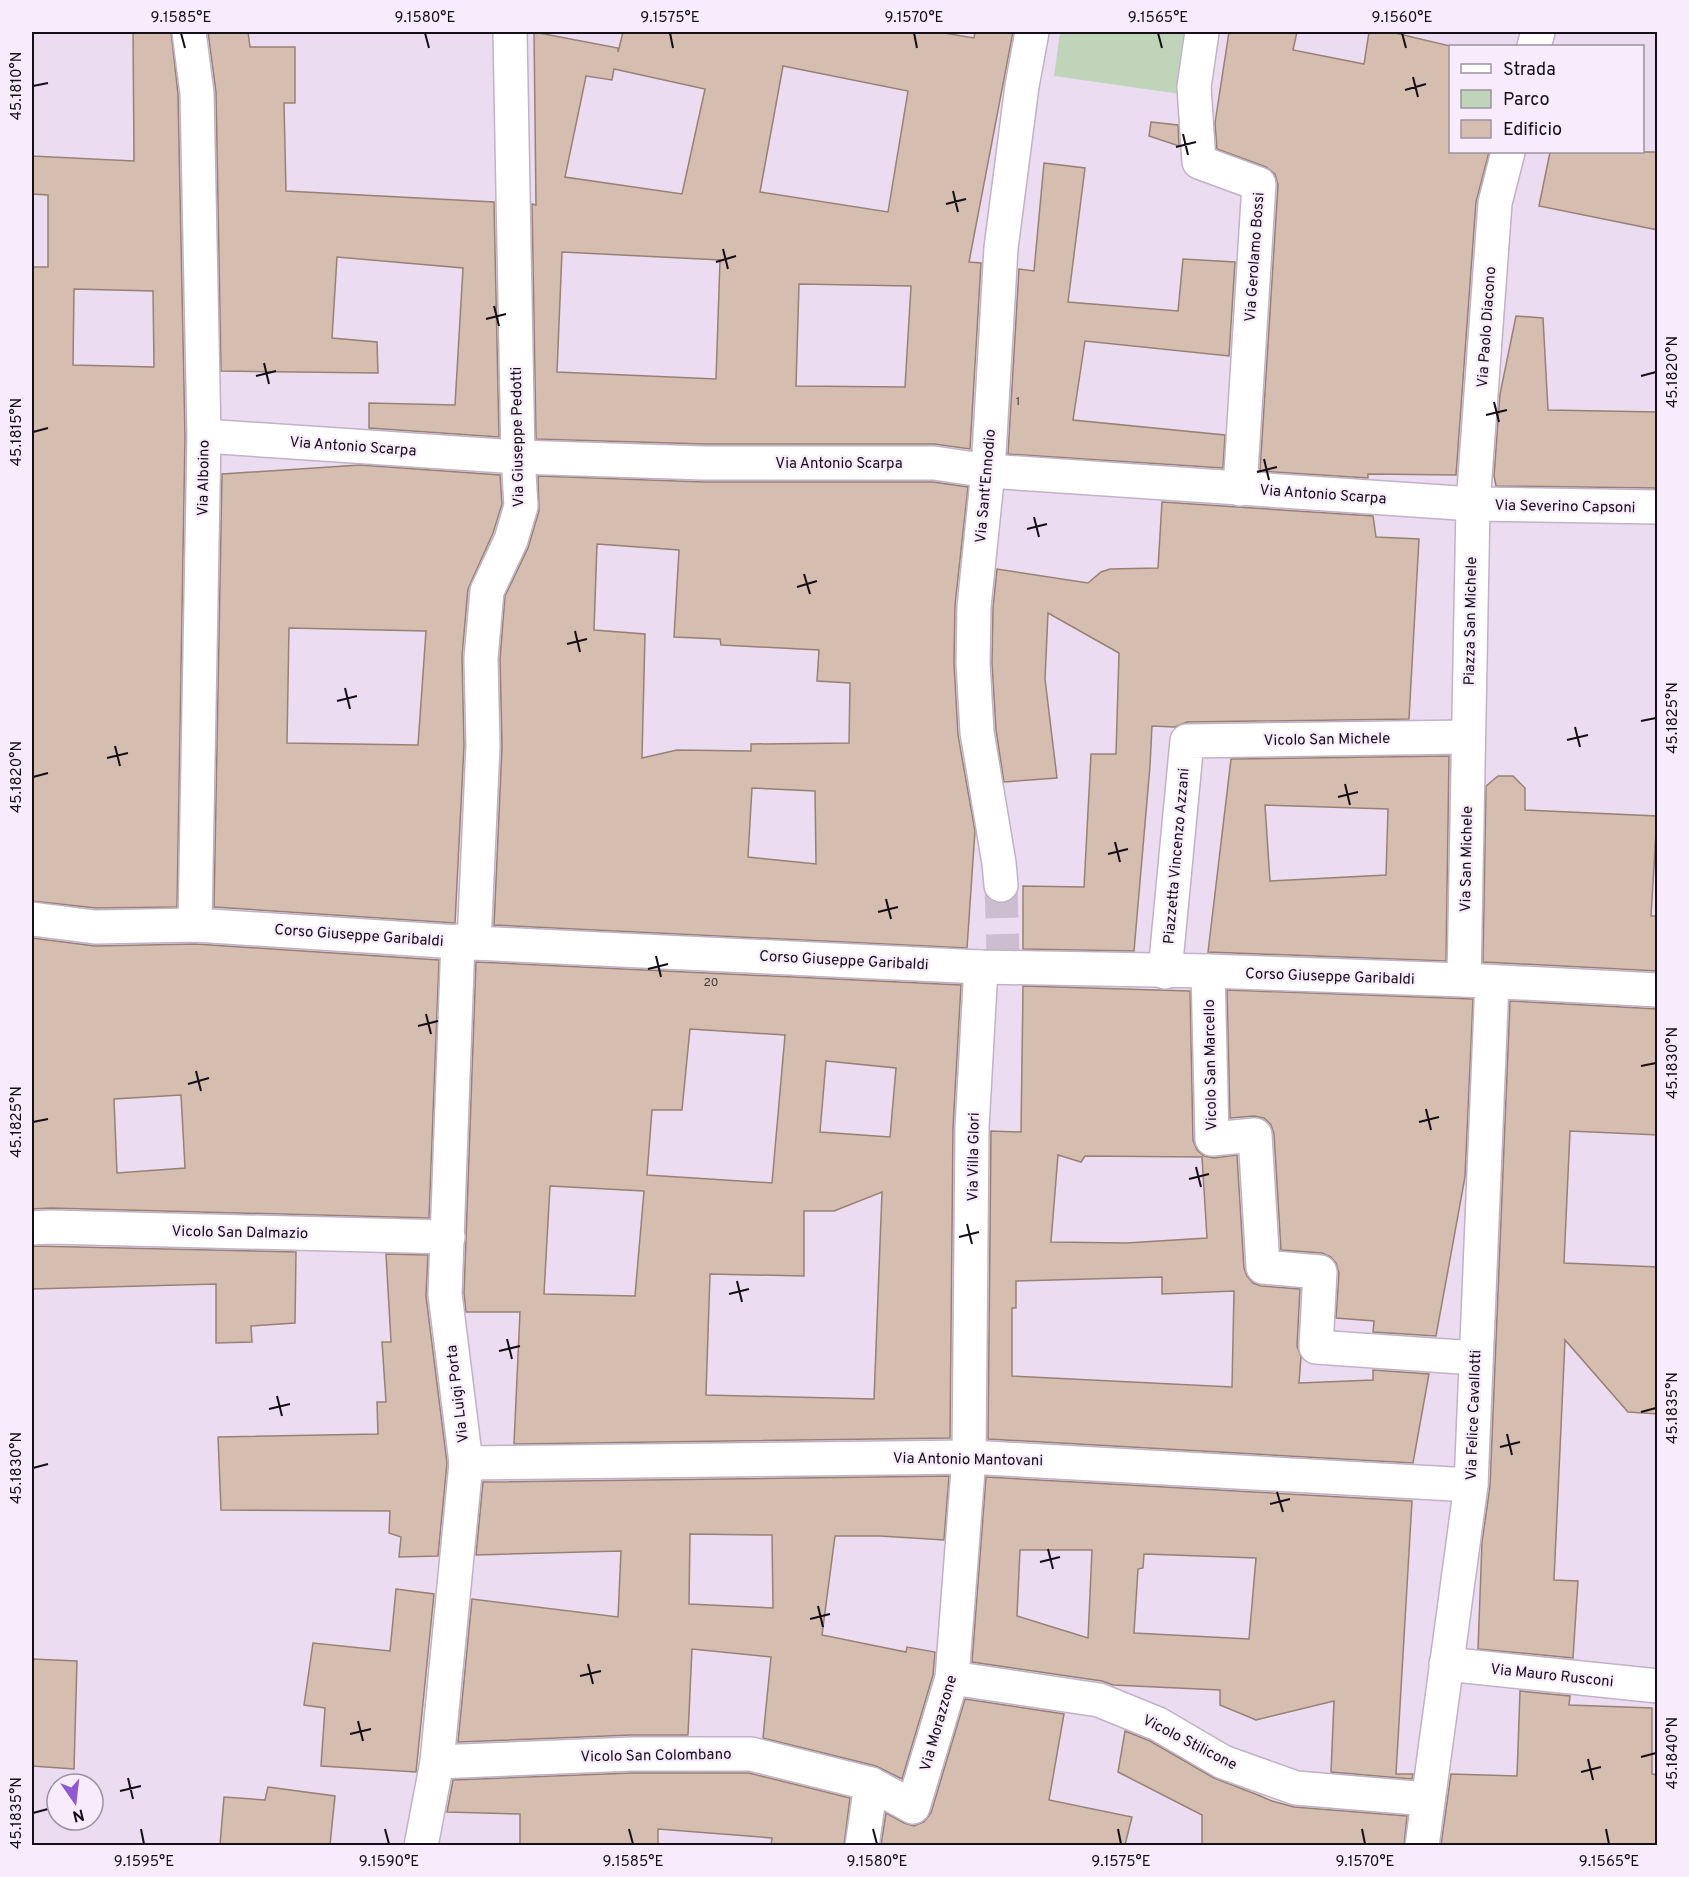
<svg xmlns="http://www.w3.org/2000/svg" width="1689" height="1877" font-family="Overpass,sans-serif">
	<style>
		.green { fill: #c0d4b9 }
		.building { fill: #d5bdaf; stroke: #988174; stroke-width: 1.5; fill-rule: evenodd }
		.lines { fill: none; stroke-linecap: round; stroke-linejoin: round }
		.minor-tunnel { stroke: #ccbdd1; stroke-width: 33; stroke-dasharray: 33 16; stroke-linecap: butt }
		.minor-casing { stroke: #c1b2c7; stroke-width: 36 }
		.minor { stroke: #fff; stroke-width: 33 }
		.ticks { fill: none; stroke: #140e16; stroke-width: 2 }
		.labels { text-anchor: middle; stroke-width: 4.5; stroke-linejoin: round; paint-order: stroke }
		.number-label { font-size: 12px; fill: #443a3c }
		.street-label { font-size: 15px; fill: #140e16; stroke: #f7ebfc }
		.neatline { fill: none; stroke: #140e16; stroke-width: 2 }
		.ticks-label { font-size: 15px; text-anchor: middle; fill: #140e16 }
	</style>
	<rect width="100%" height="100%" fill="#ecdcf2"/>
	<!-- green -->
	<polygon class="green" points="1060,32 1190,32 1180,94 1054,76"/>
	<!-- building -->
	<g class="building">
		<path d="M 133,32 L 171,32 L 178,94 L 185,436 L 177,907 L 96,908 L 32,901 L 32,267 L 48,267 L 48,195 L 32,194 L 32,156 L 134,161 ZM 74,289 L 153,291 L 154,367 L 73,365 Z"/>
		<polygon points="208,32 248,32 250,47 295,47 295,103 284,103 286,191 494,202 499,437 369,428 369,403 455,405 463,268 337,257 332,338 377,342 378,373 221,371 216,92"/>
		<path d="M 534,32 L 618,48 L 618,52 L 623,32 L 938,32 L 974,38 L 975,32 L 1013,32 L 969,262 L 981,263 L 970,449 L 934,444 L 704,444 L 536,439 L 532,204 L 536,205 ZM 783,66 L 908,91 L 888,212 L 760,192 ZM 614,69 L 705,89 L 682,194 L 565,177 L 586,76 L 612,80 ZM 562,252 L 720,260 L 716,379 L 557,372 ZM 799,284 L 911,286 L 905,387 L 796,386 Z"/>
		<polygon points="1229,32 1297,32 1293,50 1364,64 1369,32 1391,32 1450,46 1450,152 1489,152 1476,202 1456,475 1368,474 1368,478 1260,471 1278,185 1275,174 1266,167 1217,149 1215,123"/>
		<polygon points="1151,122 1178,125 1179,146 1149,136"/>
		<polygon points="1550,152 1658,152 1658,230 1539,206"/>
		<polygon points="1044,163 1085,168 1068,302 1178,311 1183,259 1235,262 1229,356 1085,341 1073,420 1225,435 1223,468 1008,454 1019,269 1034,271"/>
		<polygon points="1516,316 1543,318 1548,410 1658,412 1658,488 1496,486 1494,476 1500,394"/>
		<path d="M 360,465 L 500,475 L 502,504 L 493,533 L 468,589 L 462,656 L 464,746 L 455,923 L 214,907 L 222,474 ZM 289,628 L 426,631 L 418,745 L 287,743 Z"/>
		<path d="M 538,476 L 704,482 L 933,482 L 968,487 L 955,605 L 954,663 L 958,735 L 975,831 L 967,948 L 494,925 L 502,747 L 500,659 L 505,596 L 528,548 L 539,511 ZM 597,544 L 679,550 L 674,637 L 720,639 L 721,645 L 819,650 L 817,681 L 850,683 L 849,743 L 751,744 L 751,751 L 677,750 L 642,758 L 645,634 L 594,630 ZM 752,788 L 815,791 L 816,864 L 748,857 Z"/>
		<polygon points="1162,502 1373,516 1376,537 1419,539 1409,719 1187,722 1175,727 1152,726 1150,766 1134,951 1023,949 1023,886 1084,887 1091,754 1116,754 1119,653 1048,613 1045,679 1057,778 1004,782 996,730 992,663 993,608 997,569 1088,583 1101,572 1110,569 1158,568"/>
		<path d="M 1449,756 L 1446,961 L 1208,952 L 1231,759 ZM 1265,805 L 1388,809 L 1386,875 L 1270,881 Z"/>
		<polygon points="1498,776 1513,776 1525,788 1525,810 1657,816 1651,916 1658,916 1658,971 1483,962 1486,786"/>
		<path d="M 32,938 L 95,946 L 195,944 L 439,960 L 429,1218 L 51,1208 L 32,1209 ZM 181,1095 L 185,1168 L 117,1173 L 114,1099 Z"/>
		<path d="M 476,962 L 961,985 L 953,1128 L 950,1438 L 514,1444 L 520,1312 L 466,1312 L 464,1293 ZM 690,1029 L 785,1035 L 772,1183 L 647,1175 L 652,1110 L 682,1110 ZM 826,1061 L 896,1068 L 890,1137 L 820,1132 ZM 550,1186 L 644,1191 L 635,1296 L 544,1294 ZM 882,1192 L 874,1399 L 706,1395 L 710,1274 L 804,1276 L 804,1211 L 834,1211 Z"/>
		<path d="M 1023,986 L 1190,991 L 1193,1140 L 1197,1150 L 1204,1156 L 1214,1158 L 1237,1155 L 1244,1268 L 1247,1276 L 1253,1283 L 1261,1286 L 1300,1289 L 1297,1346 L 1301,1357 L 1299,1383 L 1373,1380 L 1373,1370 L 1429,1374 L 1413,1463 L 988,1439 L 991,1131 L 1021,1132 ZM 1058,1155 L 1081,1162 L 1085,1156 L 1202,1157 L 1207,1238 L 1126,1243 L 1051,1242 ZM 1162,1277 L 1162,1294 L 1234,1291 L 1232,1387 L 1012,1376 L 1012,1308 L 1016,1308 L 1016,1281 Z"/>
		<polygon points="1227,990 1473,999 1465,1177 1436,1336 1373,1332 1374,1321 1336,1318 1339,1273 1336,1263 1331,1257 1322,1253 1281,1250 1274,1134 1271,1125 1264,1118 1254,1116 1230,1118"/>
		<polygon points="1510,1001 1658,1009 1658,1135 1570,1131 1564,1263 1658,1267 1658,1414 1628,1412 1565,1340 1554,1580 1578,1581 1573,1658 1478,1649 1482,1542 1490,1486"/>
		<polygon points="32,1246 296,1252 295,1323 251,1326 252,1342 216,1343 216,1284 32,1289"/>
		<polygon points="386,1254 428,1255 426,1296 447,1463 438,1556 399,1557 401,1537 389,1533 390,1511 221,1510 218,1437 378,1434 377,1402 386,1402 382,1342 391,1342"/>
		<path d="M 949,1476 L 944,1540 L 880,1536 L 835,1536 L 822,1635 L 906,1652 L 907,1647 L 935,1652 L 933,1675 L 902,1779 L 876,1766 L 763,1738 L 771,1657 L 692,1649 L 688,1735 L 631,1735 L 458,1742 L 472,1599 L 618,1617 L 621,1551 L 476,1555 L 483,1482 ZM 690,1534 L 772,1535 L 773,1608 L 689,1604 Z"/>
		<path d="M 986,1477 L 1412,1501 L 1396,1774 L 1413,1774 L 1412,1779 L 1331,1772 L 1334,1701 L 1256,1720 L 1220,1705 L 1220,1690 L 1113,1685 L 1102,1681 L 972,1662 ZM 1020,1550 L 1092,1550 L 1088,1638 L 1017,1616 ZM 1144,1554 L 1256,1558 L 1249,1639 L 1134,1633 L 1138,1569 L 1143,1568 Z"/>
		<polygon points="396,1589 434,1594 416,1772 321,1766 325,1708 304,1705 313,1643 390,1651"/>
		<polygon points="32,1659 77,1661 74,1769 32,1766"/>
		<polygon points="1520,1691 1570,1696 1569,1705 1652,1708 1652,1774 1658,1775 1658,1845 1441,1845 1451,1774 1517,1776"/>
		<polygon points="965,1699 1064,1714 1049,1800 1132,1817 1125,1845 881,1845 886,1813 904,1823 914,1826 924,1822 931,1813"/>
		<polygon points="1125,1731 1150,1741 1214,1778 1258,1795 1272,1801 1294,1807 1407,1816 1404,1845 1202,1845 1202,1815 1118,1772"/>
		<polygon points="632,1773 749,1773 850,1798 844,1845 771,1845 772,1838 658,1829 658,1845 520,1845 520,1814 447,1812 453,1780"/>
		<polygon points="268,1787 335,1796 330,1845 220,1845 224,1797 265,1800"/>
	</g>
	<g class="lines">
		<!-- minor-tunnel -->
		<polyline class="minor-tunnel" points="1001,885 1003,954"/>
		<!-- minor casing -->
		<g class="minor-casing">
			<g id="minor">
				<polyline points="189,32 197,93 204,436 195,925"/>
				<polyline points="1202,32 1194,87 1199,162 1259,184 1240,489"/>
				<polyline points="1534,46 1538,32"/>
				<polyline points="204,436 518,457 704,463 934,463 988,471 1473,504 1658,507"/>
				<polyline points="1001,885 999,863 977,732 973,663 974,607 988,471 1001,248 1022,86 1032,32"/>
				<polyline points="32,919 95,927 195,925 474,943 981,967 1208,971 1464,980 1658,990"/>
				<polyline points="474,943 483,746 481,658 487,591 511,540 521,506 518,457 510,32"/>
				<polyline points="1208,971 1212,1139 1255,1135 1263,1267 1320,1272 1316,1347 1475,1358"/>
				<polyline points="1165,972 1187,741 1467,737"/>
				<polyline points="1464,980 1473,504 1495,203 1508,152"/>
				<polyline points="32,1228 51,1227 448,1237"/>
				<polyline points="466,1463 969,1457 1471,1485"/>
				<polyline points="1446,1664 1658,1686"/>
				<polyline points="952,1678 1099,1700 1158,1724 1223,1762 1296,1788 1428,1799"/>
				<polyline points="437,1762 632,1754 751,1754 871,1784"/>
				<polyline points="421,1846 437,1762 466,1463 445,1294 458,941"/>
				<polyline points="862,1846 871,1784 913,1807 952,1678 969,1457 972,1128 981,967"/>
				<polyline points="1422,1846 1471,1485 1492,982"/>
			</g>
		</g>
		<!-- minor -->
		<use href="#minor" class="minor"/>
	</g>
	<!-- ticks -->
	<path class="ticks" d="M 181,33 L 185,48M 425,33 L 429,48M 670,33 L 673,48M 914,33 L 917,48M 1158,33 L 1162,48M 1402,33 L 1406,48M 1413,77 L 1418,97M 33,86 L 48,83M 1405,90 L 1426,84M 1183,134 L 1188,155M 1176,147 L 1196,142M 953,191 L 958,212M 946,204 L 966,199M 723,249 L 728,269M 716,262 L 736,256M 494,306 L 499,326M 486,319 L 506,314M 264,363 L 269,384M 256,376 L 276,371M 1641,376 L 1656,372M 1494,402 L 1499,422M 1486,415 L 1507,410M 33,432 L 48,428M 1264,459 L 1269,480M 1257,472 L 1277,467M 1034,517 L 1039,537M 1027,529 L 1047,524M 804,574 L 810,594M 797,587 L 817,581M 575,631 L 580,652M 567,644 L 587,639M 345,688 L 350,709M 337,701 L 357,696M 1641,721 L 1656,718M 1575,727 L 1580,747M 1567,740 L 1588,735M 115,746 L 120,766M 107,758 L 128,753M 33,777 L 48,773M 1345,784 L 1350,805M 1338,797 L 1358,792M 1115,842 L 1120,862M 1108,854 L 1128,849M 886,899 L 891,919M 878,912 L 898,907M 656,956 L 661,977M 648,969 L 668,964M 426,1014 L 431,1034M 418,1026 L 438,1021M 1641,1066 L 1656,1063M 196,1071 L 201,1091M 188,1084 L 209,1078M 1426,1109 L 1431,1130M 33,1122 L 48,1119M 1419,1122 L 1439,1117M 1196,1167 L 1201,1187M 1189,1179 L 1209,1174M 967,1224 L 972,1244M 959,1237 L 979,1232M 737,1281 L 742,1302M 729,1294 L 749,1289M 507,1339 L 512,1359M 499,1351 L 520,1346M 277,1396 L 282,1416M 269,1409 L 290,1404M 1641,1412 L 1656,1408M 1507,1434 L 1512,1455M 1500,1447 L 1520,1442M 33,1468 L 48,1464M 1277,1492 L 1283,1512M 1270,1504 L 1290,1499M 1048,1549 L 1053,1569M 1040,1562 L 1060,1557M 818,1606 L 823,1627M 810,1619 L 830,1614M 588,1664 L 593,1684M 580,1676 L 601,1671M 358,1721 L 363,1741M 350,1734 L 371,1729M 1641,1757 L 1656,1753M 1588,1759 L 1593,1780M 1581,1772 L 1601,1767M 128,1778 L 133,1799M 120,1791 L 141,1786M 33,1813 L 48,1809M 141,1829 L 144,1844M 385,1829 L 389,1844M 629,1829 L 633,1844M 873,1829 L 877,1844M 1118,1829 L 1121,1844M 1362,1829 L 1365,1844M 1606,1829 L 1609,1844"/>
	<g class="labels">
		<!-- number labels -->
		<g class="number-label">
			<text x="1018" y="405">1</text>
			<text x="711" y="986">20</text>
		</g>
		<!-- street labels -->
		<g class="street-label">
			<text transform="translate(1254 257) rotate(-86)" y="5">Via Gerolamo Bossi</text>
			<text transform="translate(1486 327) rotate(-86)" y="5">Via Paolo Diacono</text>
			<text transform="translate(517 437) rotate(-91)" y="5">Via Giuseppe Pedotti</text>
			<text transform="translate(353 446) rotate(4)" y="5">Via Antonio Scarpa</text>
			<text x="839" y="468">Via Antonio Scarpa</text>
			<text transform="translate(203 478) rotate(-89)" y="5">Via Alboino</text>
			<text transform="translate(985 486) rotate(-85)" y="5">Via Sant'Ennodio</text>
			<text transform="translate(1323 494) rotate(4)" y="5">Via Antonio Scarpa</text>
			<text transform="translate(1565 506) rotate(1)" y="5">Via Severino Capsoni</text>
			<text transform="translate(1470 621) rotate(-89)" y="5">Piazza San Michele</text>
			<text transform="translate(1327 739) rotate(-1)" y="5">Vicolo San Michele</text>
			<text transform="translate(1176 856) rotate(-85)" y="5">Piazzetta Vincenzo Azzani</text>
			<text transform="translate(1466 859) rotate(-89)" y="5">Via San Michele</text>
			<text transform="translate(359 935) rotate(4)" y="5">Corso Giuseppe Garibaldi</text>
			<text transform="translate(844 960) rotate(3)" y="5">Corso Giuseppe Garibaldi</text>
			<text transform="translate(1330 976) rotate(2)" y="5">Corso Giuseppe Garibaldi</text>
			<text transform="translate(1210 1065) rotate(-91)" y="5">Vicolo San Marcello</text>
			<text transform="translate(973 1157) rotate(-89)" y="5">Via Villa Glori</text>
			<text transform="translate(240 1232) rotate(1)" y="5">Vicolo San Dalmazio</text>
			<text transform="translate(457 1394) rotate(-97)" y="5">Via Luigi Porta</text>
			<text transform="translate(1473 1415) rotate(-88)" y="5">Via Felice Cavallotti</text>
			<text transform="translate(968 1459) rotate(1)" y="5">Via Antonio Mantovani</text>
			<text transform="translate(1552 1675) rotate(6)" y="5">Via Mauro Rusconi</text>
			<text transform="translate(938 1723) rotate(-74)" y="5">Via Morazzone</text>
			<text transform="translate(1190 1742) rotate(27)" y="5">Vicolo Stilicone</text>
			<text transform="translate(656 1755) rotate(-1)" y="5">Vicolo San Colombano</text>
		</g>
	</g>
	<!-- border -->
	<rect width="1689" height="1877" fill="none" stroke="#f7ebfc" stroke-width="66"/>
	<!-- legend -->
	<rect x="1449" y="45" width="195" height="108" fill="#f7ebfc" stroke="#9c93a0" stroke-width="1.5"/>
	<rect x="1461" y="64" width="30" height="9" fill="#ffffff" stroke="#9c93a0" stroke-width="1.5"/>
	<text x="1503" y="75" font-size="18" fill="#140e16">Strada</text>
	<rect x="1461" y="90" width="30" height="18" fill="#c0d4b9" stroke="#9c93a0" stroke-width="1.5"/>
	<text x="1503" y="105" font-size="18" fill="#140e16">Parco</text>
	<rect x="1461" y="120" width="30" height="18" fill="#d5bdaf" stroke="#9c93a0" stroke-width="1.5"/>
	<text x="1503" y="135" font-size="18" fill="#140e16">Edificio</text>
	<!-- north arrow -->
	<g transform="translate(75 1802) rotate(166)"><circle r="28" fill="#f7ebfc" stroke="#9c93a0" stroke-width="1.5"/>
	<path d="M0-4.5L10 22L0 15L-10 22Z" fill="#9159d0"/>
	<text y="-9" font-size="16" font-weight="bold" text-anchor="middle" fill="#140e16">N</text>
	</g>
	<rect x="33" y="33" width="1623" height="1811" class="neatline"/>
	<g class="ticks-label">
		<text x="181" y="22">9.1585°E</text>
		<text x="425" y="22">9.1580°E</text>
		<text x="670" y="22">9.1575°E</text>
		<text x="914" y="22">9.1570°E</text>
		<text x="1158" y="22">9.1565°E</text>
		<text x="1402" y="22">9.1560°E</text>
		<text transform="translate(16 86) rotate(-90)" y="5">45.1810°N</text>
		<text transform="translate(1672 372) rotate(-90)" y="5">45.1820°N</text>
		<text transform="translate(16 432) rotate(-90)" y="5">45.1815°N</text>
		<text transform="translate(1672 718) rotate(-90)" y="5">45.1825°N</text>
		<text transform="translate(16 777) rotate(-90)" y="5">45.1820°N</text>
		<text transform="translate(1672 1063) rotate(-90)" y="5">45.1830°N</text>
		<text transform="translate(16 1122) rotate(-90)" y="5">45.1825°N</text>
		<text transform="translate(1672 1408) rotate(-90)" y="5">45.1835°N</text>
		<text transform="translate(16 1468) rotate(-90)" y="5">45.1830°N</text>
		<text transform="translate(1672 1753) rotate(-90)" y="5">45.1840°N</text>
		<text transform="translate(16 1813) rotate(-90)" y="5">45.1835°N</text>
		<text x="144" y="1866">9.1595°E</text>
		<text x="389" y="1866">9.1590°E</text>
		<text x="633" y="1866">9.1585°E</text>
		<text x="877" y="1866">9.1580°E</text>
		<text x="1121" y="1866">9.1575°E</text>
		<text x="1365" y="1866">9.1570°E</text>
		<text x="1609" y="1866">9.1565°E</text>
	</g>
</svg>
